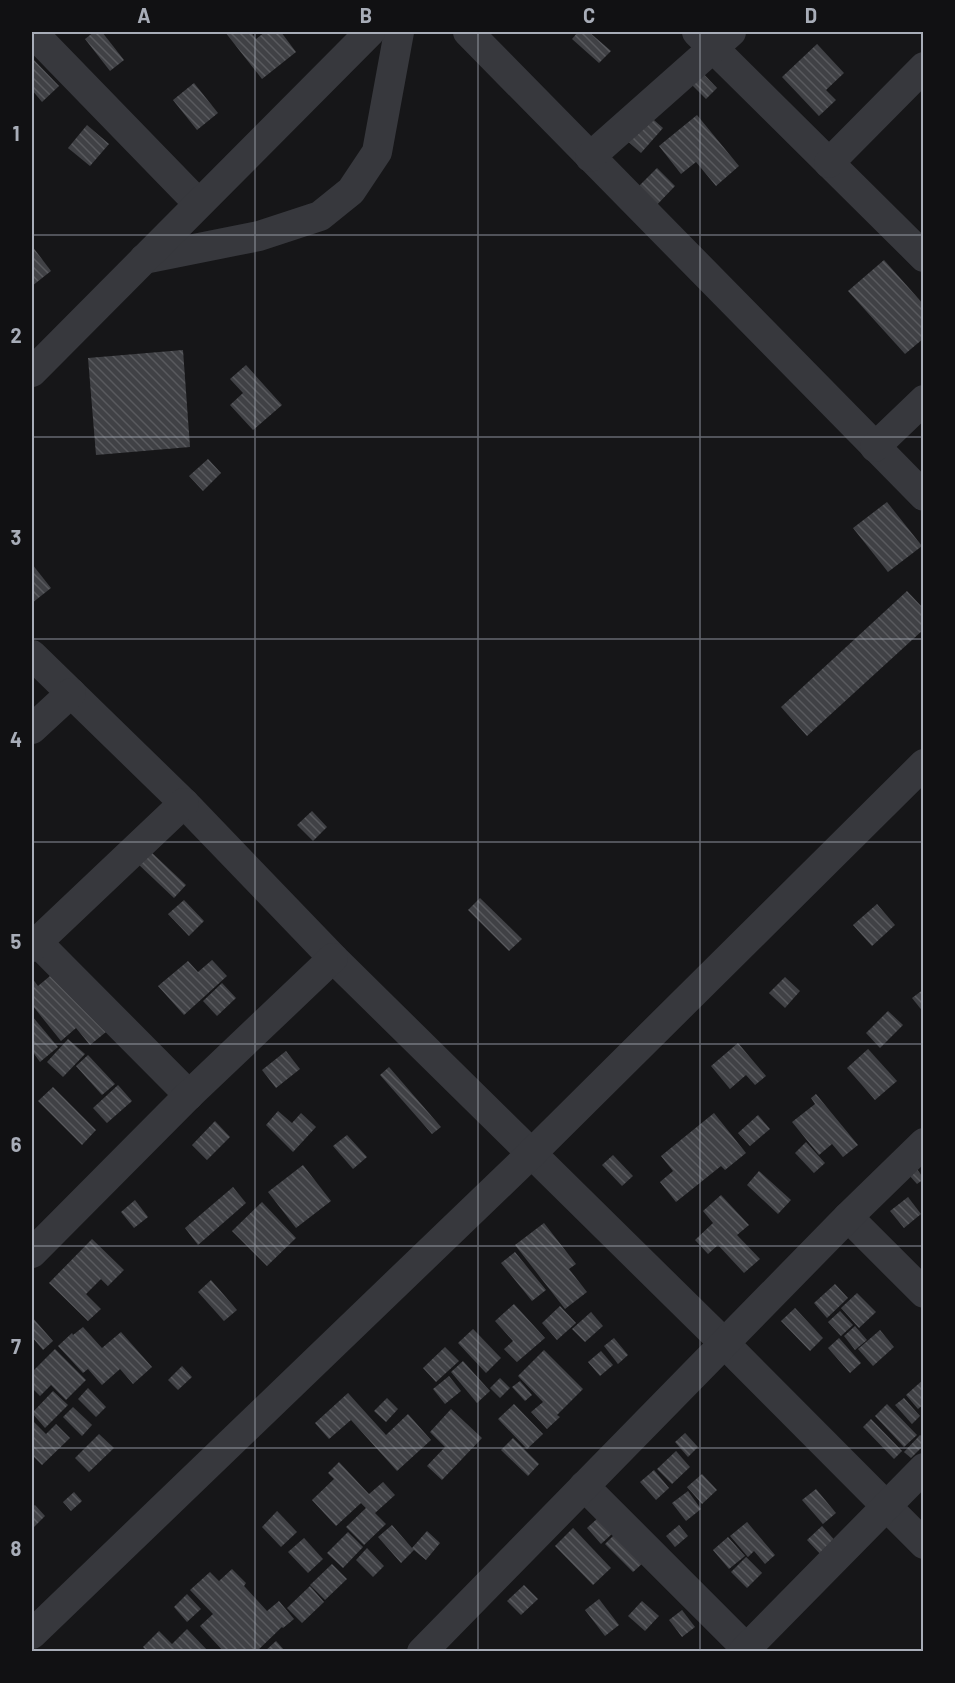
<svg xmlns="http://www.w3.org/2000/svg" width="955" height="1683" font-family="Barlow,sans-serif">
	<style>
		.building { fill: url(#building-back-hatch) }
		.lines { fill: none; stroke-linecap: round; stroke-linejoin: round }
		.minor { stroke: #37383d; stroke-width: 30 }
		.grid { fill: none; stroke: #a8adb8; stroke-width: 1.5; stroke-opacity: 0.55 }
		.neatline { fill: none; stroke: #a8adb8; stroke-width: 2 }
		.grid-label { font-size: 20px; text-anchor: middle; font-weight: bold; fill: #a8adb8 }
	</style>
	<defs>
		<pattern id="building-back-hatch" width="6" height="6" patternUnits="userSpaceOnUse" patternTransform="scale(1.5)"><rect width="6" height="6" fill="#404145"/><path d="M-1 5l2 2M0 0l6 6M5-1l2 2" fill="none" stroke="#595a5e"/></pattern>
	</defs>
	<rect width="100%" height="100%" fill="#161618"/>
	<!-- building -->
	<g class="building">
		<polygon points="94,32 102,32 124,60 110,71 85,39"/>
		<polygon points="225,32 251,32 256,39 265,32 281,32 296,52 262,79"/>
		<polygon points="578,32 589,32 611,51 599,63 572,39"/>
		<polygon points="817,44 844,73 826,90 836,100 819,116 782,77"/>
		<polygon points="32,58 59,86 42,102 32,90"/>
		<polygon points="697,67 717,88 706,99 685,78"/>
		<polygon points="194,83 218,113 197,130 173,100"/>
		<polygon points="646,113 663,128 641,153 624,138"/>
		<polygon points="697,115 739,166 716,186 696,162 681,174 659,146"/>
		<polygon points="87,125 109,144 90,166 68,148"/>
		<polygon points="657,168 675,186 651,211 632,193"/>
		<polygon points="32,246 51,271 32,286"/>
		<polygon points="884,260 924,305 924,338 905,354 848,291"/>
		<polygon points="183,350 190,447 96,455 88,358"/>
		<polygon points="246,365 282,405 253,430 230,405 243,393 230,379"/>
		<polygon points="208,459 221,473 203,491 189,476"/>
		<polygon points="887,502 922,546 888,572 853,528"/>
		<polygon points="32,564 51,588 32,603"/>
		<polygon points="907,591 924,609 924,629 807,736 781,707"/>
		<polygon points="312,811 327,827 313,841 297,825"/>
		<polygon points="149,850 186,885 174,898 137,863"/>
		<polygon points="480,898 522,939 509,951 468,910"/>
		<polygon points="184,900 204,921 189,936 168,914"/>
		<polygon points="877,904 895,925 872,946 853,925"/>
		<polygon points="212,960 227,976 184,1015 158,986 188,961 198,972"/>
		<polygon points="56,971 106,1032 90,1045 76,1028 61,1041 32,1005 32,978 38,986"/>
		<polygon points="785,977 800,991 785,1008 769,993"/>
		<polygon points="222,983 236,998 217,1016 203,1001"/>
		<polygon points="924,989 924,1013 912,998"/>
		<polygon points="888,1011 903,1025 880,1048 866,1033"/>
		<polygon points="32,1016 58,1047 40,1062 32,1051"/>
		<polygon points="68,1039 85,1054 63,1077 47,1062"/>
		<polygon points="738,1043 766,1076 755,1085 746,1075 730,1089 711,1066"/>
		<polygon points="868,1049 897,1081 875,1100 847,1068"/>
		<polygon points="286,1051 300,1069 276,1088 262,1070"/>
		<polygon points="88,1055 115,1084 102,1095 76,1066"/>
		<polygon points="389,1067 441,1127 432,1134 380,1075"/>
		<polygon points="118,1085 132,1101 107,1123 93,1108"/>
		<polygon points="53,1087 96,1130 82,1145 38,1101"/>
		<polygon points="816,1094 858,1145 843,1157 832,1144 819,1155 792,1122 815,1104 811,1098"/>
		<polygon points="278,1111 292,1123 301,1113 316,1127 293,1152 266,1125"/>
		<polygon points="714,1113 746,1153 725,1170 721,1166 676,1202 660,1182 673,1171 661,1156"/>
		<polygon points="758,1115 770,1129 750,1146 738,1133"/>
		<polygon points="215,1121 230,1137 207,1160 192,1145"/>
		<polygon points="347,1135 367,1157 353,1169 333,1146"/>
		<polygon points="806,1142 825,1163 814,1173 795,1153"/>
		<polygon points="613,1155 633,1176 622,1186 602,1165"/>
		<polygon points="303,1165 331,1201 296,1228 268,1192"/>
		<polygon points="917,1169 924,1179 917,1184 909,1175"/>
		<polygon points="759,1171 791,1200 778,1214 747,1185"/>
		<polygon points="233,1187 246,1203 198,1245 185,1228"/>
		<polygon points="721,1195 749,1225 737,1235 760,1259 744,1273 718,1245 708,1254 695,1240 713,1223 703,1211"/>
		<polygon points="908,1197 921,1214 904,1228 890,1211"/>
		<polygon points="135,1200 148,1217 134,1228 121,1212"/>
		<polygon points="262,1202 296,1238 267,1266 232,1231"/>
		<polygon points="544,1223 576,1264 569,1269 587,1292 565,1309 515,1245"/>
		<polygon points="92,1239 124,1270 108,1286 101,1279 86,1294 101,1309 88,1321 49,1283"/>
		<polygon points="515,1252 546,1290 532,1301 501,1263"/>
		<polygon points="211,1280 237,1310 224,1321 198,1292"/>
		<polygon points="835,1284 848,1298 827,1318 814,1303"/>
		<polygon points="857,1293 876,1312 859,1328 841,1308"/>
		<polygon points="514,1304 545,1338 517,1362 504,1349 513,1341 495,1321"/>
		<polygon points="560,1306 576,1323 557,1340 542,1323"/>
		<polygon points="795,1308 823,1338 810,1351 781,1321"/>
		<polygon points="840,1311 853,1325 841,1336 828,1322"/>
		<polygon points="591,1312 603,1326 585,1342 572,1329"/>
		<polygon points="32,1317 53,1341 43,1350 32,1337"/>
		<polygon points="855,1326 867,1340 855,1350 844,1336"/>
		<polygon points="83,1327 102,1348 121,1332 152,1367 133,1384 120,1369 102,1385 88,1369 83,1373 58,1346 72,1333 73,1335"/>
		<polygon points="473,1329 501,1358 486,1373 458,1343"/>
		<polygon points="880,1330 894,1347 873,1366 858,1349"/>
		<polygon points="614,1338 628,1355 618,1364 604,1346"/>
		<polygon points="839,1338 861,1363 850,1373 828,1348"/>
		<polygon points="445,1347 459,1361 436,1382 423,1368"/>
		<polygon points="55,1349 86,1380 66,1400 51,1385 40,1396 32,1388 32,1372"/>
		<polygon points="544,1350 583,1389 557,1415 560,1417 547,1429 531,1412 543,1402 518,1376"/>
		<polygon points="601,1351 613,1365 600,1376 588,1362"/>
		<polygon points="463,1361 490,1391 477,1403 451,1372"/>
		<polygon points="182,1366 192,1377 178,1390 168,1380"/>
		<polygon points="449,1376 461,1391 445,1404 433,1389"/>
		<polygon points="500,1378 510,1388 500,1398 490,1388"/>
		<polygon points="924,1379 924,1404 918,1409 906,1395"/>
		<polygon points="520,1381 532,1395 525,1401 512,1387"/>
		<polygon points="88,1388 106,1407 96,1417 78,1399"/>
		<polygon points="53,1391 68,1405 45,1428 32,1413"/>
		<polygon points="348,1393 386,1435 408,1414 431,1440 397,1471 351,1420 329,1439 315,1423"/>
		<polygon points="387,1398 398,1409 386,1422 374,1411"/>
		<polygon points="904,1398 920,1416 912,1424 895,1405"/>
		<polygon points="514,1404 543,1434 527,1449 498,1419"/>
		<polygon points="887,1404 917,1435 904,1447 875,1416"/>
		<polygon points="73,1407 92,1425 82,1436 63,1417"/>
		<polygon points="451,1409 482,1438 442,1480 427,1466 445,1447 430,1432"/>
		<polygon points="871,1419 902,1451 894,1459 863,1427"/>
		<polygon points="32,1420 46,1434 56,1424 70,1438 42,1465 32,1455"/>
		<polygon points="685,1433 698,1447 688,1457 675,1442"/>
		<polygon points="99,1434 114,1448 89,1472 75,1458"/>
		<polygon points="920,1435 924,1438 924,1445 911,1458 904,1452"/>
		<polygon points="513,1438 539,1464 528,1476 501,1450"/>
		<polygon points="676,1451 690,1467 672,1484 657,1469"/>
		<polygon points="339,1462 369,1494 383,1482 395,1495 375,1513 386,1524 364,1545 346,1527 366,1508 361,1503 336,1526 312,1500 334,1479 328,1473"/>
		<polygon points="654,1470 669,1488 656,1500 640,1482"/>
		<polygon points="702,1474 717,1490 702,1504 687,1487"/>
		<polygon points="816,1489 836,1513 823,1524 802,1500"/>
		<polygon points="688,1491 701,1509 686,1521 672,1503"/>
		<polygon points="74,1492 82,1501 71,1511 63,1502"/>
		<polygon points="35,1505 45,1516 32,1529 32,1507"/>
		<polygon points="277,1511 297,1532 281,1547 262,1527"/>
		<polygon points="599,1517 613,1533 601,1544 587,1528"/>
		<polygon points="747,1522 775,1555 765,1564 754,1551 748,1557 730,1536"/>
		<polygon points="392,1525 412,1548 427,1531 440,1543 426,1560 414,1550 401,1563 378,1537"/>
		<polygon points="679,1525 688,1536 675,1547 666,1536"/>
		<polygon points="822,1526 838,1544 824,1558 807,1540"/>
		<polygon points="573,1528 611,1568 593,1585 555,1546"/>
		<polygon points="348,1532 363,1547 343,1568 327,1553"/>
		<polygon points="616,1533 644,1562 633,1572 605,1544"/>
		<polygon points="728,1537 745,1556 729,1569 713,1550"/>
		<polygon points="304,1538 323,1559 308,1573 288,1552"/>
		<polygon points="367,1548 384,1566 373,1577 356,1560"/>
		<polygon points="746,1557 762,1573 747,1588 731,1572"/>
		<polygon points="332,1564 347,1579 325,1600 310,1585"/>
		<polygon points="232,1569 246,1583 244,1586 267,1611 279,1601 294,1619 283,1628 282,1627 256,1652 224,1652 200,1626 213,1614 190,1590 210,1572 219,1581"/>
		<polygon points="524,1585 538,1599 521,1615 507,1601"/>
		<polygon points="310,1586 324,1602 302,1623 287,1608"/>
		<polygon points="187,1594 201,1609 187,1622 174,1607"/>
		<polygon points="599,1599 619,1625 605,1636 585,1610"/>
		<polygon points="642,1601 659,1616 645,1631 628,1616"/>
		<polygon points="682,1610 695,1627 682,1637 669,1620"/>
		<polygon points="187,1629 209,1652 148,1652 143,1647 159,1631 172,1644"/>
		<polygon points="276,1641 286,1652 264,1652"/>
	</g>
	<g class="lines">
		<!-- minor -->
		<g class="minor">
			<polyline points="32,32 198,203"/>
			<polyline points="468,32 924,496"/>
			<polyline points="697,32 924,257"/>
			<polyline points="590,157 731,32"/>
			<polyline points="829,163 924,67"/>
			<polyline points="144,259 259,236 320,216 351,191 377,152 399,32"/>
			<polyline points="32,372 370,32"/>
			<polyline points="875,447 924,400"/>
			<polyline points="32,655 184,803 333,958 725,1344 924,1544"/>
			<polyline points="32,729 71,693"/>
			<polyline points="37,942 189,1095"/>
			<polyline points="32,947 184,803"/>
			<polyline points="848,1217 924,1293"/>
			<polyline points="32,1253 189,1095 333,958"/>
			<polyline points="584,1486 746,1648"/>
			<polyline points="32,1634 531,1154 924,764"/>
			<polyline points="422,1652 848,1217 924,1143"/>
			<polyline points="743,1652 924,1468"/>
		</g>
	</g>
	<!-- grid -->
	<path class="grid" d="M 255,32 L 255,1652M 478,32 L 478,1652M 700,32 L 700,1652M 32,235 L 924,235M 32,437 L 924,437M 32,639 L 924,639M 32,842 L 924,842M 32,1044 L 924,1044M 32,1246 L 924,1246M 32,1448 L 924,1448"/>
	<!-- border -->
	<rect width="955" height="1683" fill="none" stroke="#111113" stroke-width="66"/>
	<rect x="33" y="33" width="889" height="1617" class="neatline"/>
	<g class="grid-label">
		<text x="144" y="23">A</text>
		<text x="366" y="23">B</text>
		<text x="589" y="23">C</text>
		<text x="811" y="23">D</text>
		<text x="16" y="141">1</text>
		<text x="16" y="343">2</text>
		<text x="16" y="545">3</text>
		<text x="16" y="747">4</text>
		<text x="16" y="949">5</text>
		<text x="16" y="1152">6</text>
		<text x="16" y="1354">7</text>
		<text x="16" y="1556">8</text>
	</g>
</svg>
